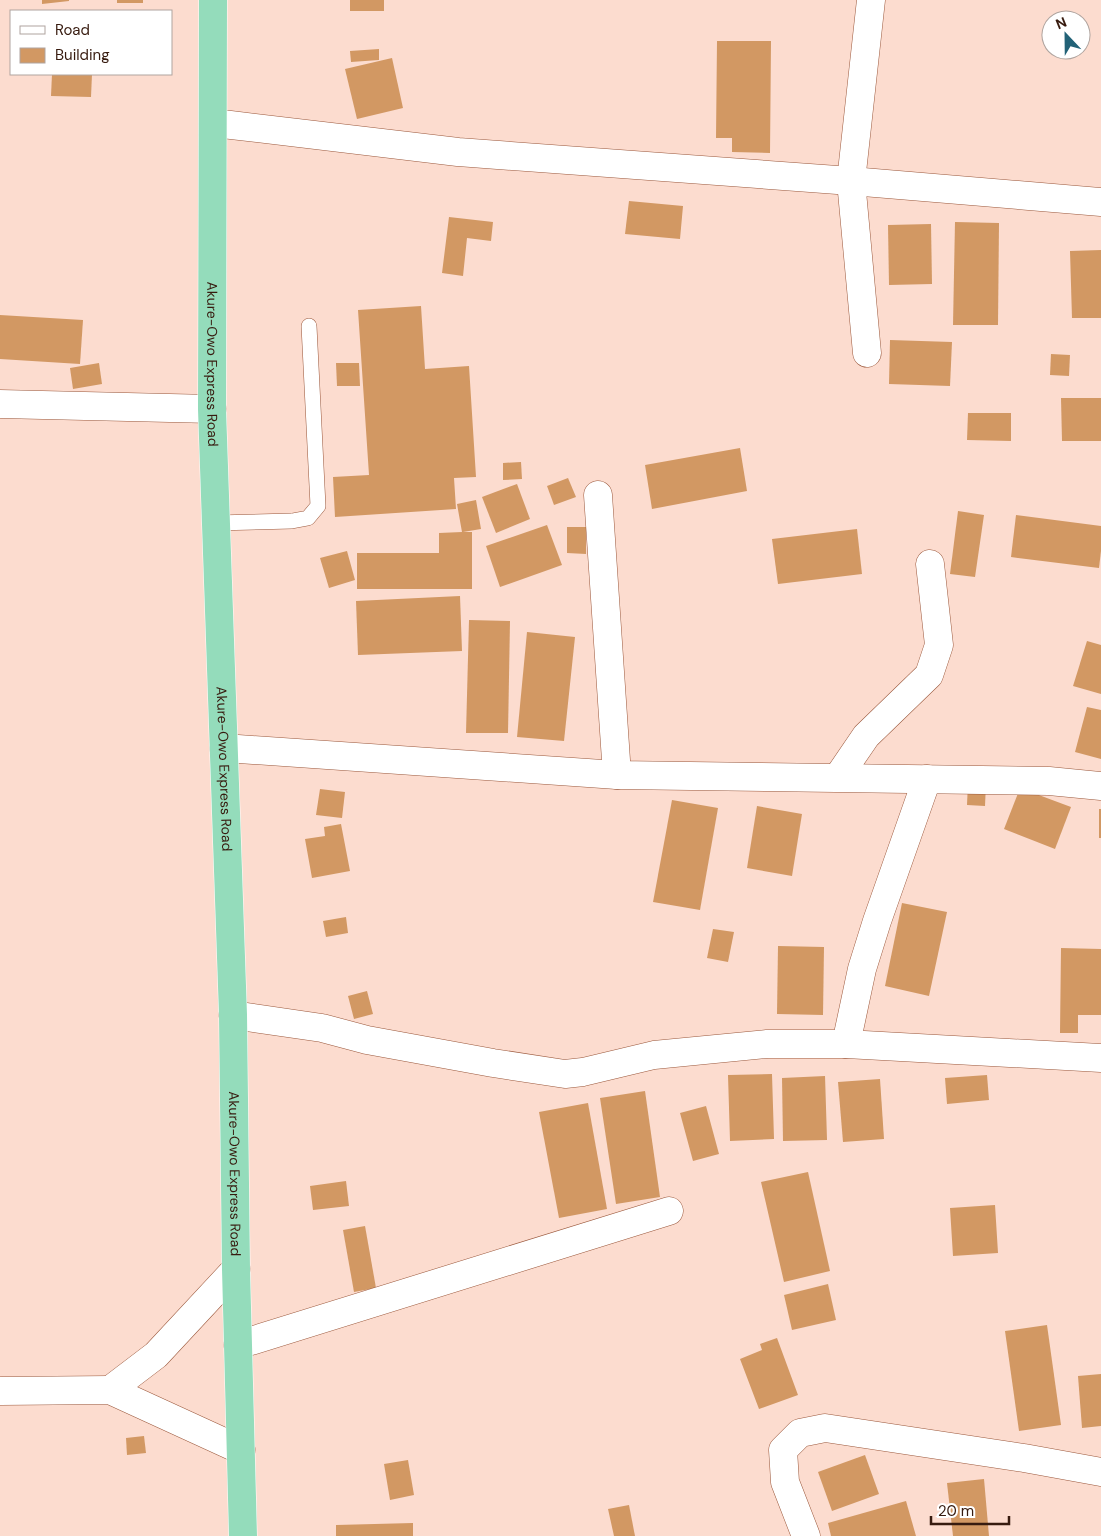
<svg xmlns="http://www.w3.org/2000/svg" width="1101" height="1536" font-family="'DM Sans',sans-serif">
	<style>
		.building { fill: #d29863 }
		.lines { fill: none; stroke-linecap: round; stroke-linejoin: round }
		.service-casing { stroke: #9b583c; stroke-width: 16 }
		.minor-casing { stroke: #9b583c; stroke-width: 29 }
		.trunk-casing { stroke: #fff; stroke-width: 29 }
		.service { stroke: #fff; stroke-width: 15 }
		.minor { stroke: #fff; stroke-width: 28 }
		.trunk { stroke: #94dcbb; stroke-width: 28 }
		.labels { text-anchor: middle; stroke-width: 4; stroke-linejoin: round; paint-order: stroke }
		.street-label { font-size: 14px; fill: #371b0f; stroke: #fff }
	</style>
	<rect width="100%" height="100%" fill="#fcdccf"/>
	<!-- building -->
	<g class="building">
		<polygon points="42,0 69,0 69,1 42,4"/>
		<rect x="117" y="0" width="26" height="3"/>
		<rect x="350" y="0" width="34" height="11"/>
		<polygon points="717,41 771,41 770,153 732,152 732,138 716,138"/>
		<polygon points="379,49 379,60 351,62 350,51"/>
		<polygon points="392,58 403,108 357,119 345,69"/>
		<polygon points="52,74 92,74 91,97 51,96"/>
		<polygon points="629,201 683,206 680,239 625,234"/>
		<polygon points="449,217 493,222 491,241 467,238 463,276 442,273"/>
		<polygon points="955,222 999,223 998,325 953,325"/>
		<polygon points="931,224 932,284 889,285 888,225"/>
		<polygon points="1101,250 1101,318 1072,318 1070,251"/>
		<polygon points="421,306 425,369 469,366 476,477 454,478 456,509 335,517 333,477 369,475 358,310"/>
		<polygon points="0,315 83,320 80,364 0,359"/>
		<polygon points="890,340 952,342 950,386 889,384"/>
		<polygon points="1051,354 1070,355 1069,376 1050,375"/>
		<polygon points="99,363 102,384 73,389 70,368"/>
		<polygon points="336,363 359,363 360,386 337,386"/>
		<polygon points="1061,398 1101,398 1101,441 1062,441"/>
		<polygon points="968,413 1011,413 1011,441 967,440"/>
		<polygon points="740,448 747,491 652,509 645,465"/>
		<polygon points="521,462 522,479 503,480 503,463"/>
		<polygon points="568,478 576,497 554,505 547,486"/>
		<polygon points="517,484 530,519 496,533 482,497"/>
		<polygon points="476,500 481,529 463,532 472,532 472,589 357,589 357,553 439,553 439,533 462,532 457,504"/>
		<polygon points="958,511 984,515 975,577 950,574"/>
		<polygon points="1016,515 1101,526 1101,551 1099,568 1011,557"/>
		<polygon points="547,525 562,565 500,587 486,546"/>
		<polygon points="567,527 586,527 586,554 567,553"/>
		<polygon points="857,529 862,574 778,584 772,539"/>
		<polygon points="347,551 355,580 329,588 320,558"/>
		<polygon points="460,596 462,651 358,655 356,601"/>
		<polygon points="469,620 510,621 508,733 466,733"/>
		<polygon points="527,632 575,637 564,741 517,737"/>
		<polygon points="1087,641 1101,645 1101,694 1073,686"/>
		<polygon points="1087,707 1101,710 1101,759 1075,752"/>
		<polygon points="968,782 986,783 985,806 967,805"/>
		<polygon points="1020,788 1071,807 1055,849 1004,829"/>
		<polygon points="320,789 345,792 342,818 316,815"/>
		<polygon points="672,800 718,808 700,910 653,902"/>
		<polygon points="757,806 802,814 792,876 747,868"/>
		<rect x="1099" y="809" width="2" height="29"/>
		<polygon points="341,824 350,871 312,878 305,839 325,836 324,827"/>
		<polygon points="902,903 947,912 929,996 885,986"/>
		<polygon points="346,917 348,933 326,937 323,921"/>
		<polygon points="713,929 734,932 728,962 707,958"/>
		<polygon points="778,946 824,947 823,1015 777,1014"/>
		<polygon points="1061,948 1101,949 1101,1015 1078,1015 1078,1033 1060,1033"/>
		<polygon points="367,991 373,1014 354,1019 348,996"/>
		<polygon points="772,1074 774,1139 730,1141 728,1075"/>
		<polygon points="987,1075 989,1100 947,1104 945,1078"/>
		<polygon points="825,1076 827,1140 783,1141 782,1078"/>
		<polygon points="880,1079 884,1139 843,1142 838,1082"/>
		<polygon points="645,1091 660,1197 616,1204 600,1098"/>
		<polygon points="588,1103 607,1209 559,1218 539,1112"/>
		<polygon points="706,1106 719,1154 693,1161 680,1113"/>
		<polygon points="808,1172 830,1271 784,1282 761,1182"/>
		<polygon points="346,1181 349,1206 313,1210 310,1186"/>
		<polygon points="995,1205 998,1253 953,1256 950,1208"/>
		<polygon points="365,1226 376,1288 354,1292 343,1230"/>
		<polygon points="828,1284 836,1320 792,1330 784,1295"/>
		<polygon points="1047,1325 1061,1425 1019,1431 1005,1331"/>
		<polygon points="777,1338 798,1395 759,1409 740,1359 762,1350 760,1344"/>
		<polygon points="1101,1374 1101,1426 1082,1428 1078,1376"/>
		<polygon points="144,1436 146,1453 127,1455 126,1438"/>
		<polygon points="865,1455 879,1494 832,1511 818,1472"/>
		<polygon points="408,1460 414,1495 390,1500 384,1464"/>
		<polygon points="984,1479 989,1536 953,1536 947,1483"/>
		<polygon points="906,1501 916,1536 831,1536 828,1523"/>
		<polygon points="629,1505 635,1536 614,1536 608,1509"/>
		<polygon points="413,1523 413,1536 336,1536 336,1525"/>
	</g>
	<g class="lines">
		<!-- service casing -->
		<g class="service-casing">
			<polyline id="service" points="215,523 292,521 308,518 318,506 309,326"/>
		</g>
		<!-- minor casing -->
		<g class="minor-casing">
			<g id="minor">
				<polyline points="214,123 458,152 851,181 1101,202"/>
				<polyline points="867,353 851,181 871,0"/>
				<polyline points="0,404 212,409"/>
				<polyline points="598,495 617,775"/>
				<polyline points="224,748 617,775 1049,781 1101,786"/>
				<polyline points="838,777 866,736 929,675 939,645 930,564"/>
				<polyline points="233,1015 322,1028 367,1040 493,1063 565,1074 583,1072 654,1055 767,1044 846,1044 1101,1058"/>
				<polyline points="846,1044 862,969 877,921 927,779"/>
				<polyline points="238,1345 669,1211"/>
				<polyline points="110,1390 156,1355 236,1269"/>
				<polyline points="0,1391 110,1390 241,1450"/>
				<polyline points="806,1536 785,1482 783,1450 800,1433 825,1428 1024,1458 1101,1472"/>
			</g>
		</g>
		<!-- trunk casing -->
		<g class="trunk-casing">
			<g id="trunk">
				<path id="s1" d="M 213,0 L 212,409 L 233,1015 L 236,1269 L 243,1536"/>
			</g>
		</g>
		<!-- service -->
		<use href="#service" class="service"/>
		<!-- minor -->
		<use href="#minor" class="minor"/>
		<!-- trunk -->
		<use href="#trunk" class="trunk"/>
	</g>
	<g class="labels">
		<!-- street labels -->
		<g class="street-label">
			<text dy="5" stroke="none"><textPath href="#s1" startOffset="364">Akure-Owo Express Road</textPath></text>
			<text dy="5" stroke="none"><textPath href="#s1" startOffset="769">Akure-Owo Express Road</textPath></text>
			<text dy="5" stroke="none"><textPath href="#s1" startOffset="1174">Akure-Owo Express Road</textPath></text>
		</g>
	</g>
	<!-- legend -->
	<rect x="10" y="10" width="162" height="65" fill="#ffffff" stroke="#afa49f"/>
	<rect x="20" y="26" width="25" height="8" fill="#ffffff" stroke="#afa49f"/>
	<text x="55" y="35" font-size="15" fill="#371b0f">Road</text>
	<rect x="20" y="48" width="25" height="15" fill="#d29863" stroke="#afa49f"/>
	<text x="55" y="60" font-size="15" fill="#371b0f">Building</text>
	<!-- north arrow -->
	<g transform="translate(1066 35) rotate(338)"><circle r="24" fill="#ffffff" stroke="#afa49f"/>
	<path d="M0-4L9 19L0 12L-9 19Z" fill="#226277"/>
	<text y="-8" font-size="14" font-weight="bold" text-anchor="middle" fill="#371b0f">N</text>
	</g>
	<!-- scale -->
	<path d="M931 1516v8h78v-8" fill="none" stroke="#371b0f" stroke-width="2.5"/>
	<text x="938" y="1516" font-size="15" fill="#371b0f" stroke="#ffffff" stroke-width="4" paint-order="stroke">20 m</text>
</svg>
